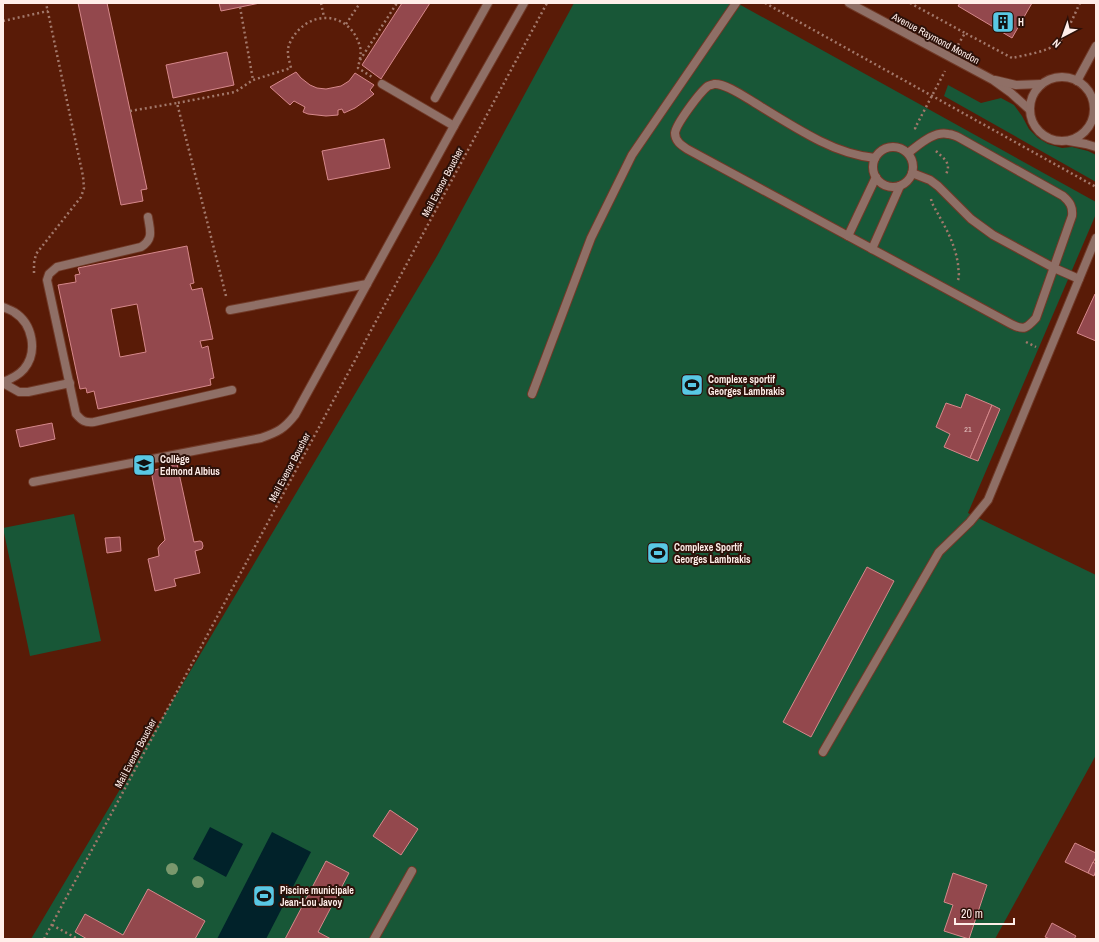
<svg xmlns="http://www.w3.org/2000/svg" width="1099" height="942" font-family="'Archivo Narrow',sans-serif">
	<style>
		.green { fill: #185737 }
		.water { fill: #01222a }
		.building { fill: #93484d; stroke: #d6888b; fill-rule: evenodd }
		.lines { fill: none; stroke-linecap: round; stroke-linejoin: round }
		.service-casing { stroke: #703927; stroke-width: 10 }
		.tertiary-casing { stroke: #703927; stroke-width: 10 }
		.path { stroke: #a2786b; stroke-width: 2.5; stroke-dasharray: 2 3; stroke-linecap: butt }
		.service { stroke: #8f6f66; stroke-width: 8 }
		.tertiary { stroke: #8f6f66; stroke-width: 8 }
		.tree { fill: #7a986d }
		.labels { text-anchor: middle; stroke-width: 4; stroke-linejoin: round; paint-order: stroke }
		.number-label { font-size: 8px; fill: #e4c4c2 }
		.poi-label { font-size: 10px; font-weight: bold; fill: #ffeee9; stroke: #2d1109; text-anchor: start }
		.street-label { font-size: 10px; fill: #ffeee9; stroke: #2d1109 }
	</style>
	<rect width="100%" height="100%" fill="#591b07"/>
	<!-- green -->
	<g class="green">
		<polygon points="574,3 737,3 1096,202 1096,214 968,513 1096,575 1096,755 995,939 31,939 437,256"/>
		<polygon points="948,85 981,103 1001,98 1014,105 1022,116 1029,129 1038,138 1048,144 1062,148 1072,147 1088,151 1096,155 1096,182 944,96"/>
		<polygon points="74,514 101,641 30,656 3,528"/>
	</g>
	<!-- water -->
	<g class="water">
		<polygon points="210,827 243,844 226,877 193,859"/>
		<polygon points="272,832 311,852 266,939 217,939"/>
	</g>
	<!-- building -->
	<g class="building">
		<polygon points="78,3 107,3 147,189 141,190 143,201 121,205"/>
		<polygon points="219,3 260,3 221,11"/>
		<polygon points="402,3 430,3 381,79 362,65"/>
		<polygon points="960,3 1032,3 1012,38 958,6"/>
		<polygon points="227,52 234,85 173,98 166,65"/>
		<polygon points="296,72 301,78 310,85 317,88 326,89 341,86 349,81 355,73 374,85 370,90 374,94 365,101 355,108 344,113 342,109 338,110 338,115 326,116 308,114 303,112 305,107 294,101 290,105 270,87"/>
		<polygon points="384,139 390,168 328,180 322,151"/>
		<path d="M 187,246 L 194,283 L 190,284 L 192,290 L 202,288 L 213,339 L 200,341 L 202,348 L 208,346 L 214,378 L 210,379 L 211,385 L 98,409 L 94,391 L 87,393 L 86,388 L 80,389 L 58,285 L 76,282 L 75,275 L 80,274 L 78,268 ZM 137,304 L 146,352 L 120,357 L 111,309 Z"/>
		<polygon points="1095,294 1096,294 1096,341 1077,333"/>
		<polygon points="966,394 992,405 970,458 944,447 950,434 936,427 946,403 961,408"/>
		<polygon points="992,405 1000,409 978,461 970,458"/>
		<polygon points="52,423 55,439 20,447 16,430"/>
		<polygon points="177,464 194,542 200,541 202,542 203,546 202,549 195,551 200,573 174,579 176,586 155,591 148,559 159,556 158,548 160,545 165,540 151,471"/>
		<polygon points="120,537 121,551 107,553 105,538"/>
		<polygon points="867,567 894,581 811,737 783,722"/>
		<polygon points="390,810 418,829 401,855 373,836"/>
		<polygon points="1075,843 1096,853 1096,857 1088,873 1065,862"/>
		<polygon points="326,861 349,873 318,932 331,939 285,939"/>
		<polygon points="1093,862 1096,864 1096,870 1094,876 1088,873"/>
		<polygon points="953,873 987,885 969,939 944,931 953,905 944,902"/>
		<polygon points="148,889 205,921 195,939 87,939 75,932 85,914 123,935"/>
		<polygon points="1052,923 1076,936 1074,939 1050,939 1045,937"/>
	</g>
	<g class="lines">
		<!-- service casing -->
		<g class="service-casing">
			<g id="service">
				<polyline points="382,84 454,126"/>
				<polyline points="435,98 488,3"/>
				<circle cx="893" cy="167" r="20"/>
				<path d="M 875,158 C 856,156 838,150 820,141 C 798,130 776,116 755,103 C 745,97 725,83 714,84 C 712,85 710,85 708,86 C 700,92 676,124 675,133 C 675,141 681,145 687,149 L 1011,324 C 1024,331 1027,328 1036,318 L 1072,216 C 1073,207 1070,202 1063,196 L 958,137 C 955,136 952,134 948,134 C 933,131 919,145 908,153"/>
				<polyline points="912,173 930,180 938,186 971,219 993,235 1054,268 1079,279"/>
				<path d="M 148,217 C 150,230 154,239 141,247 L 57,267 L 49,274 L 47,280 L 76,414 C 82,421 85,423 94,422 L 232,390"/>
				<polyline points="848,236 876,177"/>
				<polyline points="872,249 900,186"/>
				<path d="M 3,307 C 7,309 11,310 14,312 C 33,324 38,352 24,369 C 18,376 11,379 3,382"/>
				<polyline points="230,310 367,284 454,126 524,3"/>
				<polyline points="3,383 19,392 28,392 70,383"/>
				<polyline points="532,394 591,238 632,155 736,3"/>
				<path d="M 33,482 L 261,438 C 278,432 284,429 295,415 L 367,284"/>
				<polyline points="823,752 906,609 939,552 970,522 988,500 1096,238"/>
				<polyline points="374,939 412,871"/>
			</g>
		</g>
		<!-- tertiary casing -->
		<g class="tertiary-casing">
			<g id="tertiary">
				<polyline points="849,3 993,80 1011,93 1030,110"/>
				<circle cx="1062" cy="109" r="32"/>
				<polyline points="995,80 1016,85 1041,84"/>
				<polyline points="1077,81 1096,46"/>
				<polyline points="1069,141 1086,144 1096,147"/>
			</g>
		</g>
		<!-- path -->
		<g class="path">
			<polyline points="321,3 324,17"/>
			<polyline points="765,3 1096,187"/>
			<polyline points="910,3 965,33"/>
			<polyline points="240,7 253,80"/>
			<polyline points="3,21 48,11"/>
			<polyline points="346,24 360,3"/>
			<path d="M 958,45 L 965,33 L 1012,58 C 1025,55 1046,52 1057,44 C 1065,38 1075,13 1080,3"/>
			<polyline points="360,60 397,3"/>
			<polyline points="130,111 177,103"/>
			<polyline points="916,129 915,128 945,71"/>
			<path d="M 936,151 C 943,158 952,163 946,174"/>
			<path d="M 931,199 L 932,203 C 943,224 954,239 958,264 C 958,269 960,275 958,280"/>
			<polyline points="34,273 34,263 36,254 81,197 84,188 83,176 46,3"/>
			<path d="M 226,296 L 177,103 L 235,92 L 253,80 L 291,68 C 290,63 288,58 288,53 C 287,46 292,38 296,33 C 316,8 352,15 360,47 C 362,53 359,62 358,68 L 372,77"/>
			<polyline points="1026,342 1036,347"/>
			<polyline points="52,925 78,939"/>
			<polyline points="44,939 547,3"/>
		</g>
		<!-- service -->
		<use href="#service" class="service"/>
		<!-- tertiary -->
		<use href="#tertiary" class="tertiary"/>
	</g>
	<!-- trees -->
	<g class="tree">
		<circle cx="172" cy="869" r="6"/>
		<circle cx="198" cy="882" r="6"/>
	</g>
	<!-- icons -->
	<defs>
		<g id="building-square" transform="scale(1.15)"><rect x="-9" y="-9" width="18" height="18" rx="4" fill="#59c8e4" stroke="#2d1109"/><path d="M-4-6H4V6H1V3H-1V6H-4ZM-2.5-4.3h1.7v1.8h-1.7ZM.8-4.3h1.7v1.8H.8ZM-2.5-1h1.7V.8h-1.7ZM.8-1h1.7V.8H.8Z" fill="#111"/></g>
		<g id="stadium-square" transform="scale(1.15)"><rect x="-9" y="-9" width="18" height="18" rx="4" fill="#59c8e4" stroke="#2d1109"/><path d="M0-5a6.5 5 0 1 0 0 10a6.5 5 0 1 0 0-10ZM-3.5-1.8h7v3.6h-7Z" fill="#111"/></g>
		<g id="school-square" transform="scale(1.15)"><rect x="-9" y="-9" width="18" height="18" rx="4" fill="#59c8e4" stroke="#2d1109"/><path d="M0-5L7-2L0 1L-7-2ZM-4 1L0 2.5L4 1V4Q0 6-4 4Z" fill="#111"/></g>
	</defs>
	<g fill-rule="evenodd">
		<use href="#building-square" x="1003" y="22"/>
		<use href="#stadium-square" x="692" y="385"/>
		<use href="#school-square" x="144" y="465"/>
		<use href="#stadium-square" x="658" y="553"/>
		<use href="#stadium-square" x="264" y="896"/>
	</g>
	<g class="labels">
		<!-- number labels -->
		<g class="number-label">
			<text x="968" y="432">21</text>
		</g>
		<!-- poi labels -->
		<g class="poi-label">
			<text x="1018" y="26">H</text>
			<text x="708" y="383">Complexe sportif<tspan x="708" dy="12">Georges Lambrakis</tspan></text>
			<text x="160" y="463">Collège<tspan x="160" dy="12">Edmond Albius</tspan></text>
			<text x="674" y="551">Complexe Sportif<tspan x="674" dy="12">Georges Lambrakis</tspan></text>
			<text x="280" y="894">Piscine municipale<tspan x="280" dy="12">Jean-Lou Javoy</tspan></text>
		</g>
		<!-- street labels -->
		<g class="street-label">
			<text transform="translate(936 38) rotate(28)" y="4">Avenue Raymond Mondon</text>
			<text transform="translate(442 182) rotate(-62)" y="4">Mail Evenor Boucher</text>
			<text transform="translate(289 467) rotate(-62)" y="4">Mail Evenor Boucher</text>
			<text transform="translate(135 753) rotate(-62)" y="4">Mail Evenor Boucher</text>
		</g>
	</g>
	<!-- border -->
	<rect width="1099" height="942" fill="none" stroke="#ffeee9" stroke-width="8"/>
	<!-- north arrow -->
	<g transform="translate(1063 36) rotate(221)" stroke="#2d1109" stroke-width="3" paint-order="stroke">
	<path d="M0-3L7 15L0 10L-7 15Z" fill="#ffeee9"/>
	<text y="-6" font-size="11" font-weight="bold" text-anchor="middle" fill="#ffeee9">N</text>
	</g>
	<!-- scale -->
	<path d="M955 918v6h59v-6" fill="none" stroke="#ffeee9" stroke-width="2"/>
	<text x="961" y="918" font-size="12" fill="#ffeee9" stroke="#2d1109" stroke-width="3" paint-order="stroke">20 m</text>
</svg>
